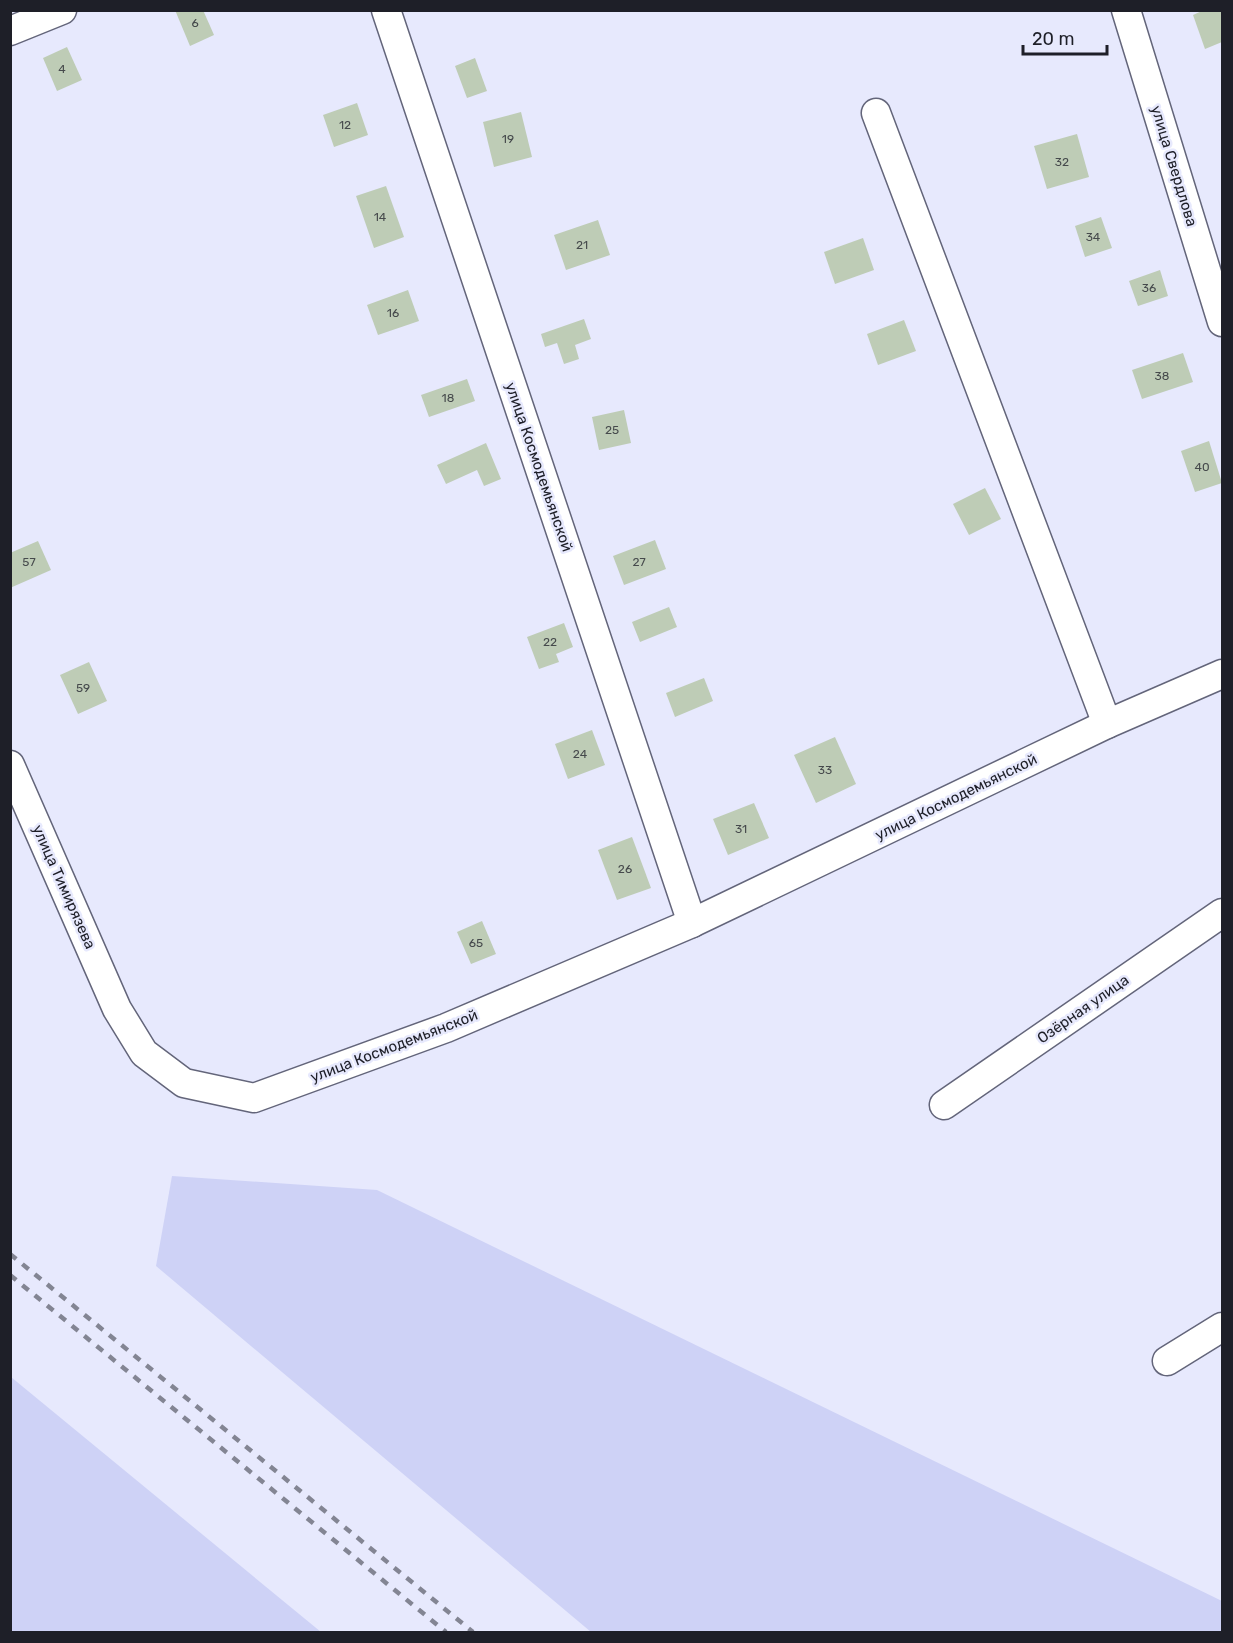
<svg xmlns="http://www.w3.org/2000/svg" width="1233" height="1643" font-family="Rubik,sans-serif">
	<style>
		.green { fill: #ced2f6 }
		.building { fill: #beccb6 }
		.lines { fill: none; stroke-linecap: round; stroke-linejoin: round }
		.street-casing { stroke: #63657a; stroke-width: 31 }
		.street { stroke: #fff; stroke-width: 28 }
		.rail { stroke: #838593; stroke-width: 4.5; stroke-dasharray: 8 8; stroke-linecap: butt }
		.labels { text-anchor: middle; stroke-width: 5; stroke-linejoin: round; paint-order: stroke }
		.number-label { font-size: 12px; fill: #464a4c }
		.street-label { font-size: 15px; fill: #1e1f28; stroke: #e7e9fd }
	</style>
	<rect width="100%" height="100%" fill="#e7e9fd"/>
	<!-- green -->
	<g class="green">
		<polygon points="172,1176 377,1190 1222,1601 1222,1632 591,1632 156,1266"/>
		<polygon points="11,1377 321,1632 11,1632"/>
	</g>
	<!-- building -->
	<g class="building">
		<polygon points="175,10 203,10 214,35 190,46"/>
		<polygon points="1204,10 1222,10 1222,42 1205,49 1193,15"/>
		<polygon points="67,47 82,80 57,91 43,58"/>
		<polygon points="475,58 487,91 467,98 455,66"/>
		<polygon points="357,103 368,135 334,147 323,115"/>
		<polygon points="521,112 532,157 494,167 483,122"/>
		<polygon points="1077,134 1089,177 1047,189 1034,146"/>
		<polygon points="386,186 404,237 374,248 356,196"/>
		<polygon points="1101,217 1112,248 1085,257 1075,226"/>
		<polygon points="598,220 610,255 566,270 554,235"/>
		<polygon points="863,238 874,270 835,284 824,252"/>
		<polygon points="1160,270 1168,296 1138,306 1129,281"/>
		<polygon points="408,290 419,321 378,335 367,305"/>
		<polygon points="584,319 591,339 575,345 579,359 564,364 557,343 545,347 541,334"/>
		<polygon points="904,320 916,351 878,365 867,334"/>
		<polygon points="1183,353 1193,382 1142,399 1132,370"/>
		<polygon points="467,379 475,401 429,417 421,395"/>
		<polygon points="624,410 631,443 599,450 592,417"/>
		<polygon points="1209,441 1222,483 1195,492 1181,451"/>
		<polygon points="486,443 501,479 484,486 477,470 446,484 437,465"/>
		<polygon points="985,488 1001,519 969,535 953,504"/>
		<polygon points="655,540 666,569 624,585 613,556"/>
		<polygon points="38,541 51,570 10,588 10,553"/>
		<polygon points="669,607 677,627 640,642 632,622"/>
		<polygon points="564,623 573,647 556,654 559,662 539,669 527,637"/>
		<polygon points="89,662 107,701 78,714 60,675"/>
		<polygon points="704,678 713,701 675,717 666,693"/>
		<polygon points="592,730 605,765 568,779 555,744"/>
		<polygon points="835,737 856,784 816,803 794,755"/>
		<polygon points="754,803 769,838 728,855 713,819"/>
		<polygon points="632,837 651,888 617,900 598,850"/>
		<polygon points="482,921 496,954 471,964 457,932"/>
	</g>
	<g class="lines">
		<!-- street casing -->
		<g class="street-casing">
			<g id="street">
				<polyline points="386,10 692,923"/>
				<polyline points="1126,10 1222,322"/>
				<polyline points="10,31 62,10"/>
				<polyline points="876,113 1107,724"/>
				<polyline points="10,765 117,1009 144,1053 184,1083 254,1098 446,1028 692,923 1107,724 1222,674"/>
				<polyline points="944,1105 1222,913"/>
				<polyline points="1167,1361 1222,1327"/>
			</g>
		</g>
		<!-- street -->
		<use href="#street" class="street"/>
		<!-- rail -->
		<g class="rail">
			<polyline points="10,1254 473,1632"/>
			<polyline points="10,1275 446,1632"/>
		</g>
	</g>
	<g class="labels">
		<!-- number labels -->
		<g class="number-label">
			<text x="195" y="27">6</text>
			<text x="62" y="73">4</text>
			<text x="345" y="129">12</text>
			<text x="508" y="143">19</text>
			<text x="1062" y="166">32</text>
			<text x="380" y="221">14</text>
			<text x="1093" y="241">34</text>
			<text x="582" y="249">21</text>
			<text x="1149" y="292">36</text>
			<text x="393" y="317">16</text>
			<text x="1162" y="380">38</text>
			<text x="448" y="402">18</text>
			<text x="612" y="434">25</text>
			<text x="1202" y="471">40</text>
			<text x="29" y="566">57</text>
			<text x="639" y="566">27</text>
			<text x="550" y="646">22</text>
			<text x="83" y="692">59</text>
			<text x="580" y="758">24</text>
			<text x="825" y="774">33</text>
			<text x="741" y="833">31</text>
			<text x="625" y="873">26</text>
			<text x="476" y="947">65</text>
		</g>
		<!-- street labels -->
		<g class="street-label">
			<text transform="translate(1174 166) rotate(73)" y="5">улица Свердлова</text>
			<text transform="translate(539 467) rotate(71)" y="5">улица Космодемьянской</text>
			<text transform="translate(956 797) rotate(-26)" y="5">улица Космодемьянской</text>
			<text transform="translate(64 887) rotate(66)" y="5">улица Тимирязева</text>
			<text transform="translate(1083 1009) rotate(-35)" y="5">Озёрная улица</text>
			<text transform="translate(394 1046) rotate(-21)" y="5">улица Космодемьянской</text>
		</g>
	</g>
	<!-- border -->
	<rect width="1233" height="1643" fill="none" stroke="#1e1f28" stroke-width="24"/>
	<!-- scale -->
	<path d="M1023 45v9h84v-9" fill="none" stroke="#1e1f28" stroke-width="3"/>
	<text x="1032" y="45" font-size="18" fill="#1e1f28" stroke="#e7e9fd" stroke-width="4.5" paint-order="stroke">20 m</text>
</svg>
